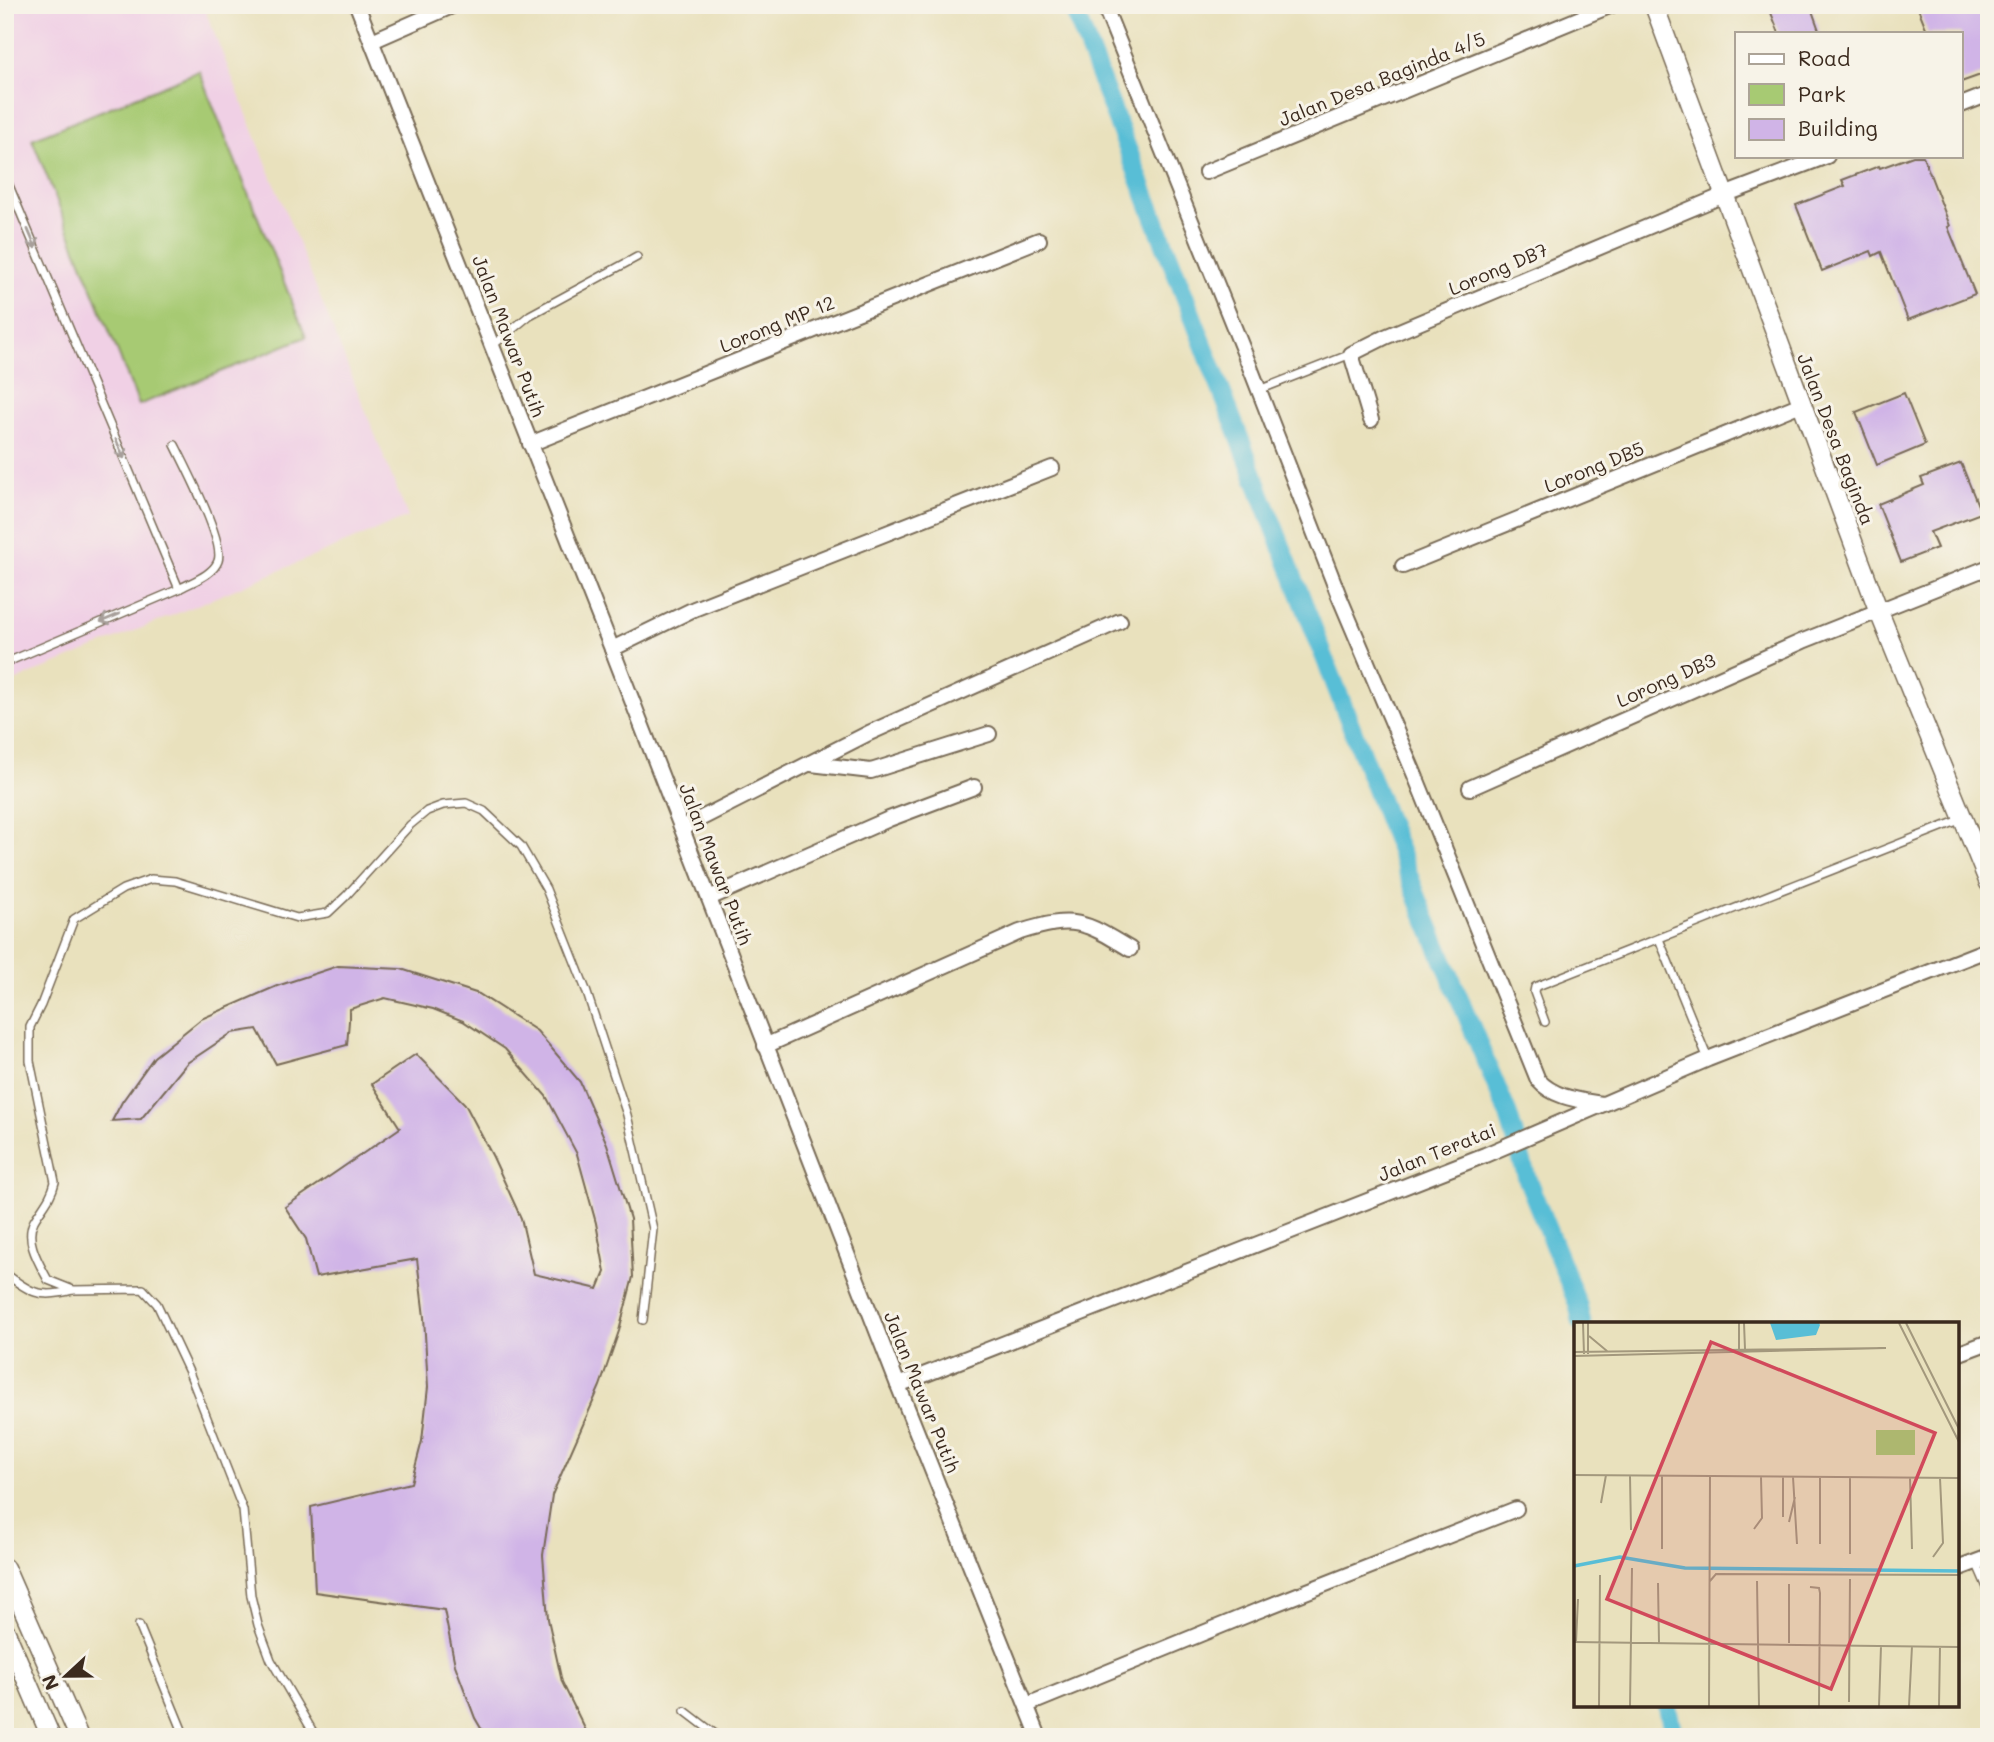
<svg xmlns="http://www.w3.org/2000/svg" width="1994" height="1742" font-family="Mali,sans-serif">
	<style>
		.built { fill: #f0d0e5 }
		.green { fill: #a7ca73; stroke: #717a48; stroke-width: 2 }
		.lines { fill: none; stroke-linecap: round; stroke-linejoin: round }
		.canal { stroke: #58bed6; stroke-width: 19 }
		.building { fill: #d0b4e7 }
		.service-casing { stroke: #786a56; stroke-width: 10 }
		.minor-casing { stroke: #786a56; stroke-width: 18 }
		.tertiary-casing { stroke: #786a56; stroke-width: 21 }
		.service { stroke: #fff; stroke-width: 7 }
		.minor { stroke: #fff; stroke-width: 14 }
		.tertiary { stroke: #fff; stroke-width: 18 }
		.oneway { stroke: #a79f9a }
		.labels { text-anchor: middle; stroke-width: 6; stroke-linejoin: round; paint-order: stroke }
		.street-label { font-size: 19px; fill: #3b2a1e; stroke: #f7f3e8 }
		.inset-river { fill: none; stroke: #58bed6; stroke-width: 3.5 }
		.inset-road { fill: none; stroke: #a3987d; stroke-width: 2 }
		.view { fill: #d1495b; fill-opacity: 0.15; stroke: #d1495b; stroke-width: 3.5 }
		.inset-edge { fill: none; stroke: #3b2a1e; stroke-width: 3.5 }
	</style>
	<rect width="100%" height="100%" fill="#f7f3e8"/>
	<filter id="ink" filterUnits="userSpaceOnUse"><feTurbulence type="fractalNoise" baseFrequency=".0143" numOctaves="2"/><feDisplacementMap in="SourceGraphic" scale="14" xChannelSelector="R" yChannelSelector="G"/><feConvolveMatrix kernelMatrix="1 2 1 2 8 2 1 2 1" color-interpolation-filters="sRGB"/></filter>
	<filter id="wash" filterUnits="userSpaceOnUse"><feTurbulence type="fractalNoise" baseFrequency=".00686" numOctaves="4" result="noise"/><feDisplacementMap in="SourceGraphic" scale="28" xChannelSelector="R" yChannelSelector="G"/><feGaussianBlur stdDeviation="1.57" result="paint"/><feColorMatrix in="noise" values="0 0 0 0 0 0 0 0 0 0 0 0 0 0 0 0 0 1.4 0 .05"/><feComposite in="paint" operator="in"/></filter>
	<g filter="url(#wash)">
		<rect width="100%" height="100%" fill="#e9e1bd"/>
		<!-- built -->
		<polygon class="built" points="5,5 203,5 408,517 5,685"/>
		<!-- green -->
		<polygon class="green" points="199,71 306,337 139,405 32,139"/>
		<g class="lines">
			<!-- canal -->
			<g class="canal">
				<polyline points="1072,5 1420,904 1508,1114 1528,1181 1578,1305 1582,1324"/>
				<polyline points="1667,1705 1674,1737"/>
			</g>
		</g>
		<g id="blocks">
			<!-- building -->
			<g class="building">
				<polygon points="1768,5 1810,5 1820,33 1779,33"/>
				<polygon points="1927,5 1989,5 1989,72 1961,82 1961,33 1928,33 1918,8"/>
				<polygon points="1913,156 1923,156 1950,226 1948,227 1975,294 1908,320 1881,252 1873,256 1871,251 1822,271 1796,205 1845,186 1842,180 1879,166 1880,168"/>
				<polygon points="1904,393 1925,445 1877,465 1856,412"/>
				<polygon points="1961,463 1981,513 1930,532 1937,548 1901,562 1878,504 1924,485 1921,478"/>
				<polygon points="338,966 401,969 479,994 537,1031 580,1082 607,1144 630,1219 633,1277 619,1331 600,1386 552,1495 543,1555 548,1619 562,1682 589,1737 486,1737 475,1718 455,1665 444,1610 315,1592 311,1507 411,1483 422,1441 428,1387 424,1317 417,1259 316,1277 306,1239 285,1207 400,1128 372,1084 416,1054 465,1104 493,1157 521,1218 534,1274 598,1289 605,1272 596,1223 577,1154 546,1096 505,1049 463,1021 433,1009 385,998 350,1009 347,1045 276,1064 257,1029 232,1033 187,1063 141,1119 112,1121 122,1102 154,1057 201,1019 277,986"/>
			</g>
		</g>
	</g>
	<g filter="url(#ink)">
		<use href="#blocks" fill-opacity="0" stroke="#786a56" stroke-width="2"/>
		<g class="lines">
			<!-- service casing -->
			<g class="service-casing">
				<g id="service">
					<polyline points="5,176 179,589 5,663"/>
					<polyline points="492,346 530,315 637,257"/>
					<polyline points="1259,390 1351,354"/>
					<path d="M 175,445 C 185,465 225,542 218,561 C 213,575 191,582 179,589"/>
					<polyline points="1659,939 1708,1059"/>
					<polyline points="1545,1022 1534,992 1535,987 1962,819"/>
					<path d="M 5,1273 C 30,1293 41,1299 73,1290"/>
					<polyline points="1976,1562 1989,1592"/>
					<polyline points="139,1625 185,1737"/>
					<polyline points="685,1711 719,1737"/>
					<path d="M 316,1737 L 271,1660 L 258,1625 L 251,1596 L 243,1510 L 189,1372 L 157,1304 L 143,1289 L 73,1290 L 48,1280 C 39,1263 24,1240 34,1221 C 42,1207 51,1199 55,1182 L 30,1061 L 30,1027 L 41,1005 L 74,919 L 123,889 L 151,879 L 175,881 L 297,918 L 328,913 L 346,896 L 410,825 L 427,811 L 443,805 L 466,803 L 484,811 L 521,846 L 546,889 L 586,990 L 627,1115 L 653,1229 L 643,1320"/>
				</g>
			</g>
			<!-- minor casing -->
			<g class="minor-casing">
				<g id="minor">
					<polyline points="357,5 612,649 898,1385 1039,1737"/>
					<path d="M 1104,5 L 1248,362 L 1339,596 L 1414,773 L 1538,1080 C 1554,1098 1579,1100 1602,1104"/>
					<polyline points="372,41 454,5"/>
					<polyline points="1961,105 1989,94"/>
					<polyline points="1206,172 1612,5"/>
					<polyline points="1371,420 1351,354 1385,337 1724,195 1827,156"/>
					<polyline points="530,444 1039,240"/>
					<polyline points="1403,566 1801,404"/>
					<polyline points="612,649 694,609 1052,468"/>
					<polyline points="811,764 871,771 989,734"/>
					<polyline points="1470,788 1803,641 1989,567"/>
					<polyline points="682,828 869,733 1120,621"/>
					<polyline points="709,898 889,819 974,787"/>
					<path d="M 765,1046 L 1020,932 C 1074,915 1084,921 1130,949"/>
					<polyline points="1957,1354 1989,1342"/>
					<polyline points="898,1385 1485,1155 1708,1059 1989,949"/>
					<polyline points="1957,1569 1989,1557"/>
					<polyline points="1027,1705 1257,1611 1516,1509"/>
				</g>
			</g>
			<!-- tertiary casing -->
			<g class="tertiary-casing">
				<g id="tertiary">
					<polyline points="1654,5 1879,612 1989,883"/>
					<polyline points="5,1568 79,1737"/>
					<polyline points="5,1630 51,1737"/>
				</g>
			</g>
			<!-- service -->
			<use href="#service" class="service"/>
			<!-- minor -->
			<use href="#minor" class="minor"/>
			<!-- tertiary -->
			<use href="#tertiary" class="tertiary"/>
		</g>
		<!-- one-way arrows -->
		<defs><path id="oneway-shaft" d="M-6 0H5M1.5-3L5.5 0L1.5 3" fill="none" stroke-width="1.6" stroke-linecap="round" stroke-linejoin="round" transform="scale(1.75)"/></defs>
		<g class="oneway">
			<use href="#oneway-shaft" transform="translate(32 239) rotate(67)"/>
			<use href="#oneway-shaft" transform="translate(120 449) rotate(67)"/>
			<use href="#oneway-shaft" transform="translate(110 618) rotate(157)"/>
		</g>
	</g>
	<g class="labels">
		<!-- street labels -->
		<g class="street-label">
			<text transform="translate(1382 79) rotate(-22)" y="7">Jalan Desa Baginda 4/5</text>
			<text transform="translate(1498 269) rotate(-23)" y="7">Lorong DB7</text>
			<text transform="translate(777 324) rotate(-22)" y="7">Lorong MP 12</text>
			<text transform="translate(509 336) rotate(69)" y="7">Jalan Mawar Putih</text>
			<text transform="translate(1836 439) rotate(69)" y="7">Jalan Desa Baginda</text>
			<text transform="translate(1594 467) rotate(-22)" y="7">Lorong DB5</text>
			<text transform="translate(1666 680) rotate(-24)" y="7">Lorong DB3</text>
			<text transform="translate(716 864) rotate(69)" y="7">Jalan Mawar Putih</text>
			<text transform="translate(1437 1152) rotate(-22)" y="7">Jalan Teratai</text>
			<text transform="translate(922 1392) rotate(68)" y="7">Jalan Mawar Putih</text>
		</g>
	</g>
	<!-- overview -->
	<g transform="translate(1574 1322)">
		<rect width="385" height="385" fill="#e9e1bd"/>
		<path d="M 302,108 L 341,108 L 341,133 L 302,133 Z" fill="#a7ca73"/>
		<path d="M 196,1 L 245,1 L 246,3 L 242,13 L 202,18 Z" fill="#58bed6"/>
		<path class="inset-river" d="M 0,244 L 46,235 L 111,246 L 385,249"/>
		<path class="inset-road" d="M 9,1 L 10,32M 14,1 L 14,32M 165,1 L 165,28M 170,1 L 171,27M 325,1 L 385,120M 332,1 L 385,107M 15,14 L 33,29M 0,30 L 312,26 L 0,34M 0,153 L 385,156M 56,154 L 57,208M 209,155 L 209,195M 219,155 L 223,222M 246,156 L 246,222M 336,156 L 338,227M 27,181 L 32,153M 215,200 L 221,175M 180,207 L 188,196 L 187,155M 88,227 L 88,154M 276,232 L 276,156M 359,235 L 369,221 L 366,156M 136,259 L 142,252 L 385,253M 183,259 L 185,384M 84,261 L 85,321M 215,262 L 215,321M 236,265 L 245,266 L 246,271 L 245,384M 0,320 L 385,325M 2,320 L 4,277M 275,380 L 276,257M 25,384 L 26,253M 56,384 L 58,246M 135,384 L 136,154M 305,384 L 307,324M 335,384 L 338,324M 365,384 L 366,324"/>
		<path class="view" d="M 137,20 L 361,111 L 257,367 L 33,277 Z"/>
		<rect width="385" height="385" class="inset-edge"/>
	</g>
	<!-- margin -->
	<rect width="1994" height="1742" fill="none" stroke="#f7f3e8" stroke-width="28"/>
	<!-- legend -->
	<rect x="1735" y="32" width="228" height="126" fill="#f7f3e8" stroke="#aca397" stroke-width="2"/>
	<rect x="1749" y="54" width="35" height="10" fill="#ffffff" stroke="#aca397" stroke-width="2"/>
	<text x="1798" y="66" font-size="21" fill="#3b2a1e">Road</text>
	<rect x="1749" y="84" width="35" height="21" fill="#a7ca73" stroke="#aca397" stroke-width="2"/>
	<text x="1798" y="102" font-size="21" fill="#3b2a1e">Park</text>
	<rect x="1749" y="119" width="35" height="21" fill="#d0b4e7" stroke="#aca397" stroke-width="2"/>
	<text x="1798" y="136" font-size="21" fill="#3b2a1e">Building</text>
	<!-- north arrow -->
	<g transform="translate(66 1676) rotate(248)" stroke="#f7f3e8" stroke-width="5" paint-order="stroke">
	<path d="M0-5L12 26L0 18L-12 26Z" fill="#3b2a1e"/>
	<text y="-10" font-size="19" font-weight="bold" text-anchor="middle" fill="#3b2a1e">N</text>
	</g>
</svg>
